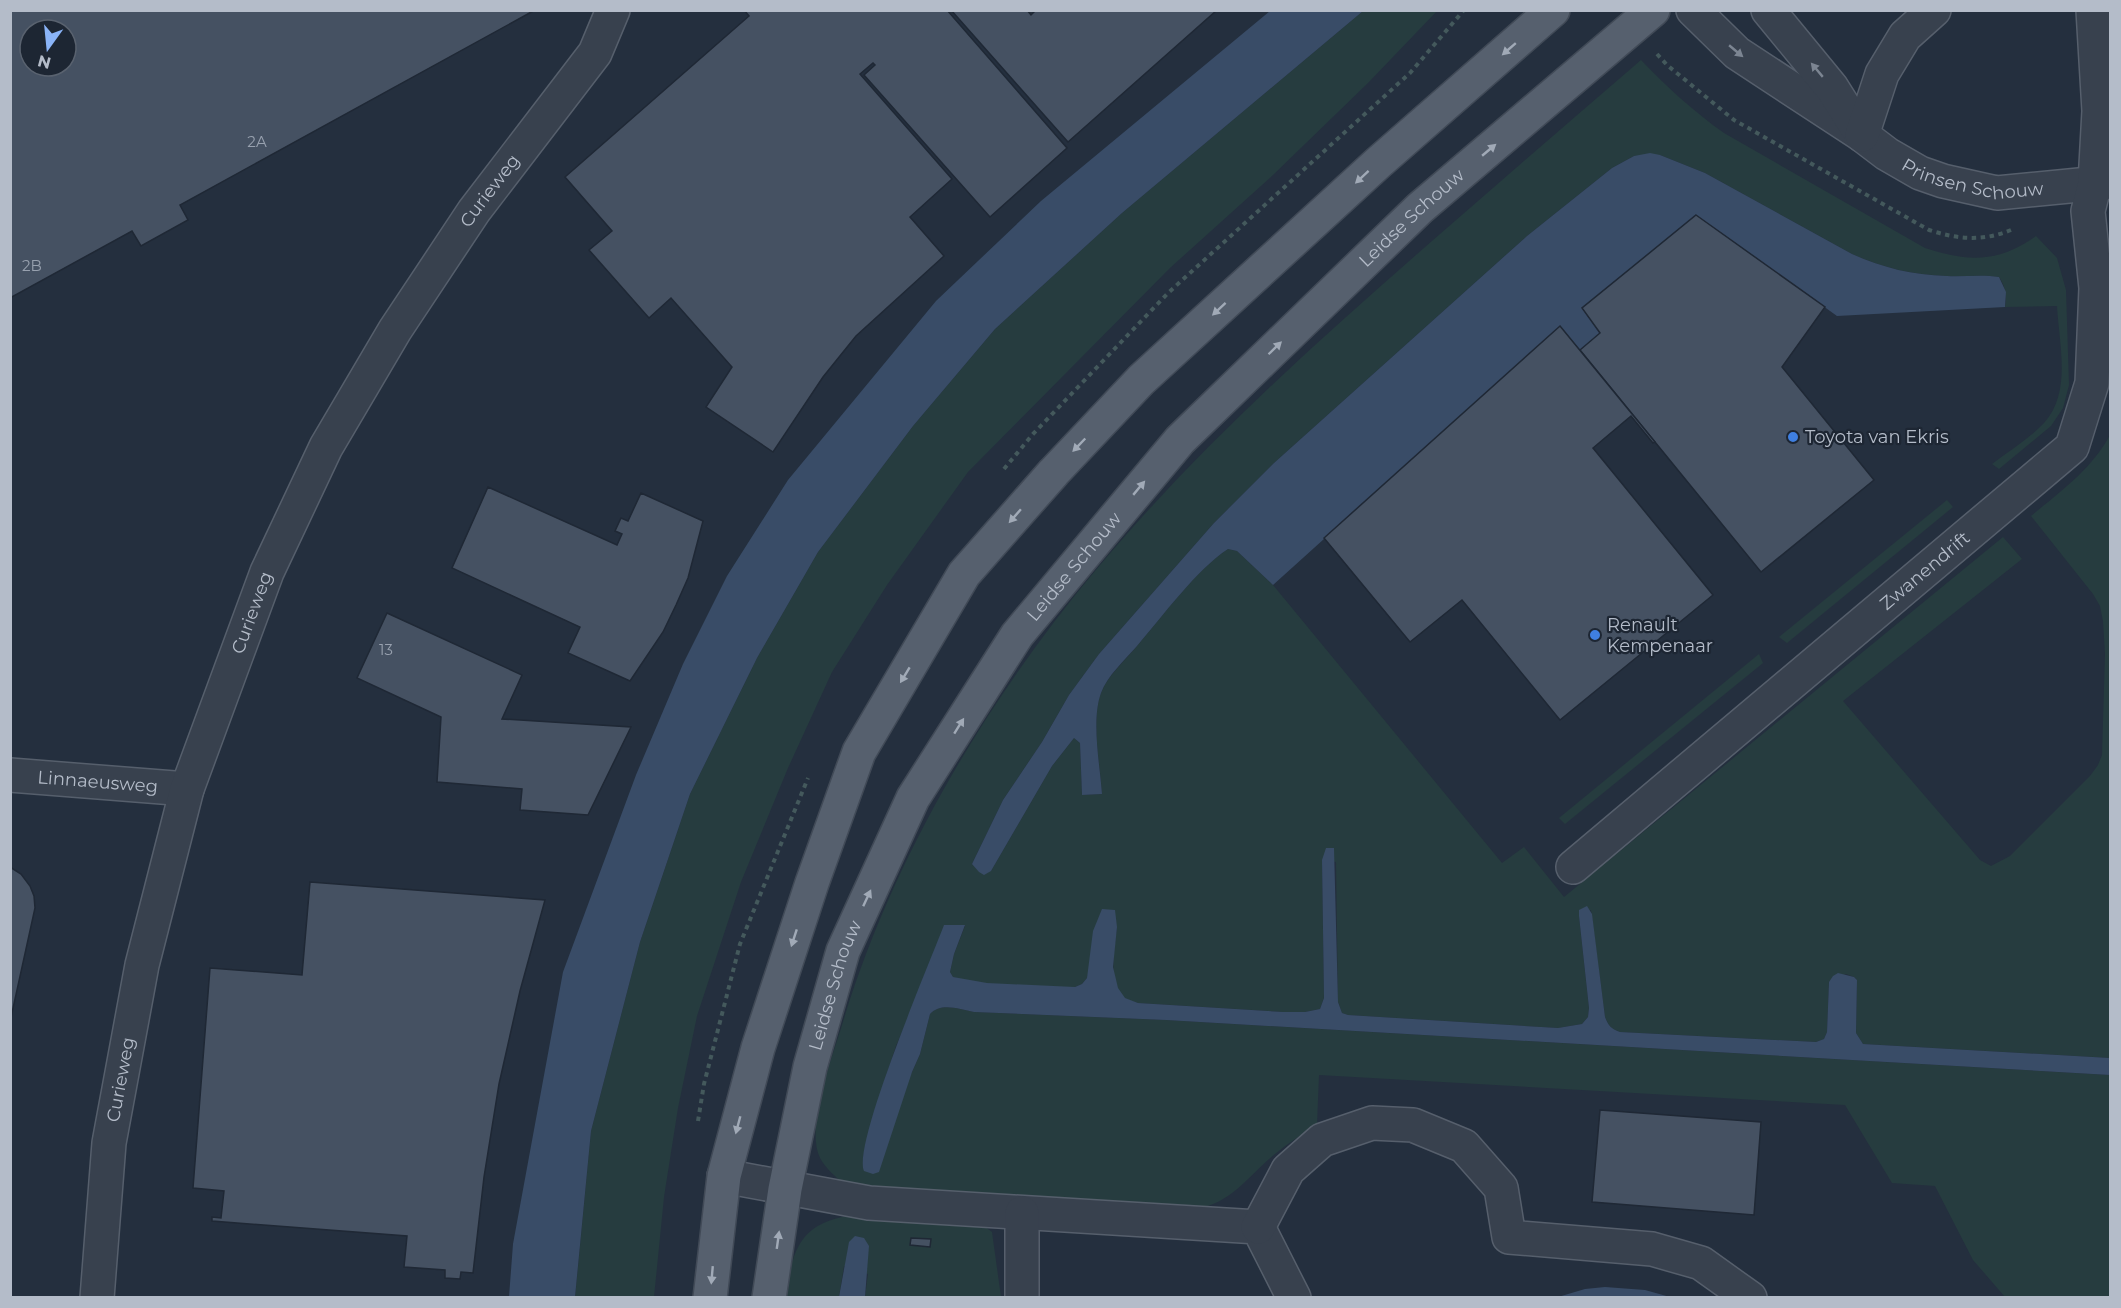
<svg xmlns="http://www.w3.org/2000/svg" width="2121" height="1308" font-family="Montserrat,sans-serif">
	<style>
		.green { fill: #263c3f }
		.water { fill: #394c67 }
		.building { fill: #455162; stroke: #1f2835; stroke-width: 1.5; fill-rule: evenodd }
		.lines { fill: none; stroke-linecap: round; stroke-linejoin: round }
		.minor-casing { stroke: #565f6c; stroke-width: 36 }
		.major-casing { stroke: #414a57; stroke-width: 36 }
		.path { stroke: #44595c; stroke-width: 4; stroke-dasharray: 4.5 4.5; stroke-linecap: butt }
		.minor { stroke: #38414e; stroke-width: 33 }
		.major { stroke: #56606e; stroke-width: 33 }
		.oneway { fill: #a1aab7 }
		.oneway2 { fill: #7c8592 }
		.shop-dot { fill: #3f7fe0; stroke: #1d2633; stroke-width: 2 }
		.labels { text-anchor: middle; stroke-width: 4.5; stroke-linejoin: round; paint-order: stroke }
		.number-label { font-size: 15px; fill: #98a1af }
		.street-label { font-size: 18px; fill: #b4bcc9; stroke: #1d2633 }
		.poi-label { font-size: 18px; fill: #b4bcc9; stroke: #1d2633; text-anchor: start }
	</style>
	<rect width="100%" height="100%" fill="#242f3e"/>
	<!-- green -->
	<g class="green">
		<polygon points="1363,11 1437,11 1368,83 1273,175 1170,268 968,472 887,585 832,672 788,768 741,882 697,1016 678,1108 664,1197 654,1297 575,1298 591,1131 640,942 690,794 757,658 818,552 913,426 995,329 1122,213"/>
		<path d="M 1641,60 C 1667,87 1693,111 1724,133 L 1925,248 C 1968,262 1998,263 2036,236 L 2057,258 L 2066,290 L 2069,385 L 2063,408 L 2051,426 L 1999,469 L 1992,464 C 2009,451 2029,439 2044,423 C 2072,392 2059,344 2057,306 L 2005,307 C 2007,297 2005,285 1999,277 C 1982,274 1964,277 1947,276 C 1912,275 1884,268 1852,254 L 1705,173 L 1660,155 L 1634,156 L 1612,168 L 1527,236 L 1274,463 L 1214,523 L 1099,654 L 1069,695 L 1042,742 L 1003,800 L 972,864 L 991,871 L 1052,766 L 1074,738 L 1080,743 L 1082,795 L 1102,794 C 1100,765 1091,720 1101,693 C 1107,676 1126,660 1137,646 C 1162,617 1197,569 1228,549 L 1237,551 L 1273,585 L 1502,863 L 1524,847 L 1564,897 L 2003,537 L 2022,559 L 1843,701 L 1980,860 L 1991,866 L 2010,856 L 2090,776 L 2098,765 L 2102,755 L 2105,654 L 2103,621 L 2100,606 L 2093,594 L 2031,516 C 2061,491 2091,470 2110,435 L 2110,1058 L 1863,1044 L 1856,1033 L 1857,980 L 1854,977 L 1846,974 L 1829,982 L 1827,1032 L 1824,1039 L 1816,1042 L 1620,1032 C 1611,1029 1608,1025 1605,1017 L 1591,910 L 1579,916 L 1589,1008 L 1588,1017 L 1582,1024 L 1558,1028 L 1348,1015 L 1342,1013 L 1338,1002 L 1336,862 L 1322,860 L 1324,998 L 1320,1009 L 1305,1012 L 1283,1012 L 1138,1003 C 1134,1002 1128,1000 1124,998 C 1107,983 1115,947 1117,927 L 1090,968 L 1087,978 L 1082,984 L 1075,987 C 1035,987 992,987 953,977 L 950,972 L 954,954 L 965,926 L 948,925 L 896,1046 L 875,1110 L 863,1157 L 912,1072 L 920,1054 L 930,1014 C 941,1002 959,1009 974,1012 L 1166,1020 L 2110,1075 L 2110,1297 L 2005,1297 L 1973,1260 L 1935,1186 L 1892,1183 L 1845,1105 L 1319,1075 L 1317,1125 C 1303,1134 1288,1143 1275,1154 C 1248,1176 1232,1203 1196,1209 L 845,1185 C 836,1177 826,1169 820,1158 C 805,1127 832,1058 842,1025 C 891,861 986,701 1095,571 C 1196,450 1314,344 1432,241 C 1501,181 1571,120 1641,60 Z"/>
		<polygon points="1947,500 1953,507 1787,643 1779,637"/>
		<polygon points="1759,654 1763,663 1565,824 1559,818"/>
		<path d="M 848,1216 L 980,1223 L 992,1232 L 1001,1297 L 865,1297 L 868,1274 L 844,1266 L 839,1297 L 785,1298 C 792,1253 798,1224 848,1216 Z"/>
	</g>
	<!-- water -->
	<g class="water">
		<polygon points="1270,11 1363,11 1122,213 995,329 913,426 818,552 757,658 690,794 640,942 591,1131 575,1297 509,1297 513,1244 563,972 636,775 683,664 727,576 788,480 936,301 1041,201"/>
		<path d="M 1650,153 L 1660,155 L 1705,173 L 1852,254 C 1884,268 1912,275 1947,276 C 1964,277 1982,274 1999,277 L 2006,292 L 2005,307 L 1837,316 L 1696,215 L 1582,308 L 1600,333 L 1580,350 L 1560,326 L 1273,585 L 1237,551 L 1228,549 C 1197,569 1162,617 1137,646 C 1125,660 1107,676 1101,693 C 1091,721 1100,765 1102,794 L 1082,795 L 1080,743 L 1074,738 L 1052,766 L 991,871 L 984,875 L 979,872 L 972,864 L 1003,800 L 1042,742 L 1069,695 L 1099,654 L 1214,523 L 1274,463 L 1527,236 L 1612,168 L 1634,156 Z"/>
		<path d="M 1326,848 L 1334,848 L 1338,1002 L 1342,1013 L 1348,1015 L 1558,1028 L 1582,1024 L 1588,1017 L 1589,1008 L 1579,916 L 1579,910 L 1587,906 L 1592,914 L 1605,1017 C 1608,1025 1611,1029 1620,1032 L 1816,1042 L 1824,1039 L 1827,1032 L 1829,982 L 1833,976 L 1838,973 L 1854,977 L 1857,980 L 1856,1033 L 1863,1044 L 2110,1058 L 2110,1075 L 1166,1020 L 974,1012 C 959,1009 941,1002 930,1014 L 920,1054 L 912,1072 L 879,1172 L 873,1174 L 864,1171 C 852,1145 930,962 944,925 L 965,925 L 954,954 L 950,972 L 953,977 L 987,983 L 1075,987 L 1082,984 L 1087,978 L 1093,931 L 1102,909 L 1115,910 L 1117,927 L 1113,967 L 1118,988 L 1125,998 L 1138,1003 L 1283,1012 L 1305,1012 L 1320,1009 L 1324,998 L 1322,860 Z"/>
		<polygon points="855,1236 864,1238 869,1246 865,1297 839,1297 849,1242"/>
		<polygon points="1605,1287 1645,1290 1670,1297 1558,1297 1585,1289"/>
	</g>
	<!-- building -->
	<g class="building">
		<path d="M 10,10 L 535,10 L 180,205 L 188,220 L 141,246 L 132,231 L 10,298 ZM 30,30 L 66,30 L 66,66 L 30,66 Z"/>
		<polygon points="744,10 947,10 1067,148 990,217 864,75 875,65 873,63 860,74 952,179 910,217 944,256 856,336 823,377 773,452 706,407 732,367 671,298 649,318 589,250 612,231 565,177 749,16"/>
		<polygon points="951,10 1027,10 1031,15 1036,10 1217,10 1068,142"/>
		<polygon points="1696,215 1825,307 1782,367 1874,480 1761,572 1580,350 1600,333 1582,308"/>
		<polygon points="1560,326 1655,442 1653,443 1631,416 1593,448 1713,595 1560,720 1462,600 1410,642 1324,538"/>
		<polygon points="488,487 617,545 622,534 615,531 621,518 628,521 641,493 703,521 688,578 676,605 663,632 630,681 568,653 580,627 452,568"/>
		<polygon points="387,613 522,675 502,719 631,727 588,815 520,810 522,789 437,782 441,717 357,678"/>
		<polygon points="10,867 21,874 30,886 34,896 35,908 10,1022"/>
		<polygon points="310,882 545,900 520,991 499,1084 484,1177 473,1273 461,1272 460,1279 445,1278 445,1270 404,1267 407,1236 212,1221 212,1217 221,1218 224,1191 193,1188 210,968 302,975"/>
		<polygon points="1600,1110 1761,1122 1754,1215 1592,1202"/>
		<polygon points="911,1238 931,1239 930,1247 910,1245"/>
	</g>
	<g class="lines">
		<!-- minor casing -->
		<g class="minor-casing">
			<g id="minor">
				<path id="s1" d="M 1693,10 L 1737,53 L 1862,135 L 1887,154 L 1920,173 L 1943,181 L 1997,193 L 2110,182"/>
				<polyline points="1768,10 1832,88 1856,126"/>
				<polyline points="1862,135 1882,74 1905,36 1934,10"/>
				<path id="s2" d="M 10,775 L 187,789"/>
				<path id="s3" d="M 1573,867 L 2072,447 L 2092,383 L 2096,288 L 2088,211 L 2095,183 L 2099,111 L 2093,10"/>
				<polyline points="724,1176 869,1203 1258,1227 1294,1298"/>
				<polyline points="1022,1213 1022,1298"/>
				<polyline points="1258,1227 1288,1170 1322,1140 1372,1123 1413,1125 1464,1146 1501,1188 1509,1237 1652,1249 1701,1263 1750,1298"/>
				<path id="s4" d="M 97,1298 L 109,1143 L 142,965 L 187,789 L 267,572 L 326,447 L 395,330 L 474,211 L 595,53 L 613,10"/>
			</g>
		</g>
		<!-- major casing -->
		<g class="major-casing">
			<g id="major">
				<polyline points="710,1298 724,1176 758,1048 812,883 859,752 964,574 1054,472 1141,380 1378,163 1553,10"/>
				<path id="s5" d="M 769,1298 L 785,1189 L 810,1067 L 843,951 L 913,798 L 1017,635 L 1180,440 L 1420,208 L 1653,10"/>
			</g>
		</g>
		<!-- path -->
		<g class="path">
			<path d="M 1657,54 L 1667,65 L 1734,120 L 1929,230 C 1957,239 1982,242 2011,230"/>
			<polyline points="1004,469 1033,434 1168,293 1410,73 1464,10"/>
			<polyline points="698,1121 704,1084 740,944 808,778"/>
		</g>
		<!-- minor -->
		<use href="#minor" class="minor"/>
		<!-- major -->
		<use href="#major" class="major"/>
	</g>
	<!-- one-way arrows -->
	<defs><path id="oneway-solid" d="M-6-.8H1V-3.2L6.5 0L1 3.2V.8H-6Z" transform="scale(1.5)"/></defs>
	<g class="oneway">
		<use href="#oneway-solid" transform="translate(1509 49) rotate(139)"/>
		<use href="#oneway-solid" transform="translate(1489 150) rotate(-40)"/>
		<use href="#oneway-solid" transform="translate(1362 177) rotate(137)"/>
		<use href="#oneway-solid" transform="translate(1219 309) rotate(137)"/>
		<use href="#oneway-solid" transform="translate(1275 348) rotate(-44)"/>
		<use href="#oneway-solid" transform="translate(1079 445) rotate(134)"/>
		<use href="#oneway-solid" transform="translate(1139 488) rotate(-50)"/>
		<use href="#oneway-solid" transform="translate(1015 516) rotate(131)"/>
		<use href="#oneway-solid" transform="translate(905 675) rotate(121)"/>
		<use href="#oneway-solid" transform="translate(959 726) rotate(-58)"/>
		<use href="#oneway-solid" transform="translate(867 898) rotate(-65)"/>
		<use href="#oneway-solid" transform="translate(794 938) rotate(108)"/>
		<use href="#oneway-solid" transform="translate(738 1125) rotate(105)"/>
		<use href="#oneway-solid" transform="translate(778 1240) rotate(-82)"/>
		<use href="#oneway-solid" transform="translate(712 1275) rotate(95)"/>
	</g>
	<g class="oneway2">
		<use href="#oneway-solid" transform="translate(1736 51) rotate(40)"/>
		<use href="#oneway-solid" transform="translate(1817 70) rotate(-130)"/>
	</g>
	<!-- markers -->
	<g class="shop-dot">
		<circle cx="1793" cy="437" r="6"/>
		<circle cx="1595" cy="635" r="6"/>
	</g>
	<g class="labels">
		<!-- number labels -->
		<g class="number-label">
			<text x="257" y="147">2A</text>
			<text x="32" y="271">2B</text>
			<text x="386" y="655">13</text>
		</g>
		<!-- street labels -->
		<g class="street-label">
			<text dy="6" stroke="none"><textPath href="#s1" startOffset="334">Prinsen Schouw</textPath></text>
			<text dy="6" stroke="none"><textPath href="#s4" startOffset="1192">Curieweg</textPath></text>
			<text dy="6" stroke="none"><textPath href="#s5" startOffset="1292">Leidse Schouw</textPath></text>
			<text dy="6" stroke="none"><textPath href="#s5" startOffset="806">Leidse Schouw</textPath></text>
			<text dy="6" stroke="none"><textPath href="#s3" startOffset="460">Zwanendrift</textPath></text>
			<text dy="6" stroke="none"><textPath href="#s4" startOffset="706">Curieweg</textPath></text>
			<text dy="6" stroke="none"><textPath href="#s2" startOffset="88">Linnaeusweg</textPath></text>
			<text dy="6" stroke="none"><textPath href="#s5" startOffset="320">Leidse Schouw</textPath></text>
			<text dy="6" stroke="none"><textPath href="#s4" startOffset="220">Curieweg</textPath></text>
		</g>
		<!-- poi labels -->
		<g class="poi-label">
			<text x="1805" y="443">Toyota van Ekris</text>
			<text x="1607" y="631">Renault<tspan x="1607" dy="21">Kempenaar</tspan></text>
		</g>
	</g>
	<!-- border -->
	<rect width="2121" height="1308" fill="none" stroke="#b4bcc9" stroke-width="24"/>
	<!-- north arrow -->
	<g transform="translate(48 48) rotate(195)"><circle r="28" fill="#1d2633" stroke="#59626f" stroke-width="1.5"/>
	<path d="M0-4.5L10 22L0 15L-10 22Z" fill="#8ab4f8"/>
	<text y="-9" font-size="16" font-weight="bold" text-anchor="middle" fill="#b4bcc9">N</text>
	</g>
</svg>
